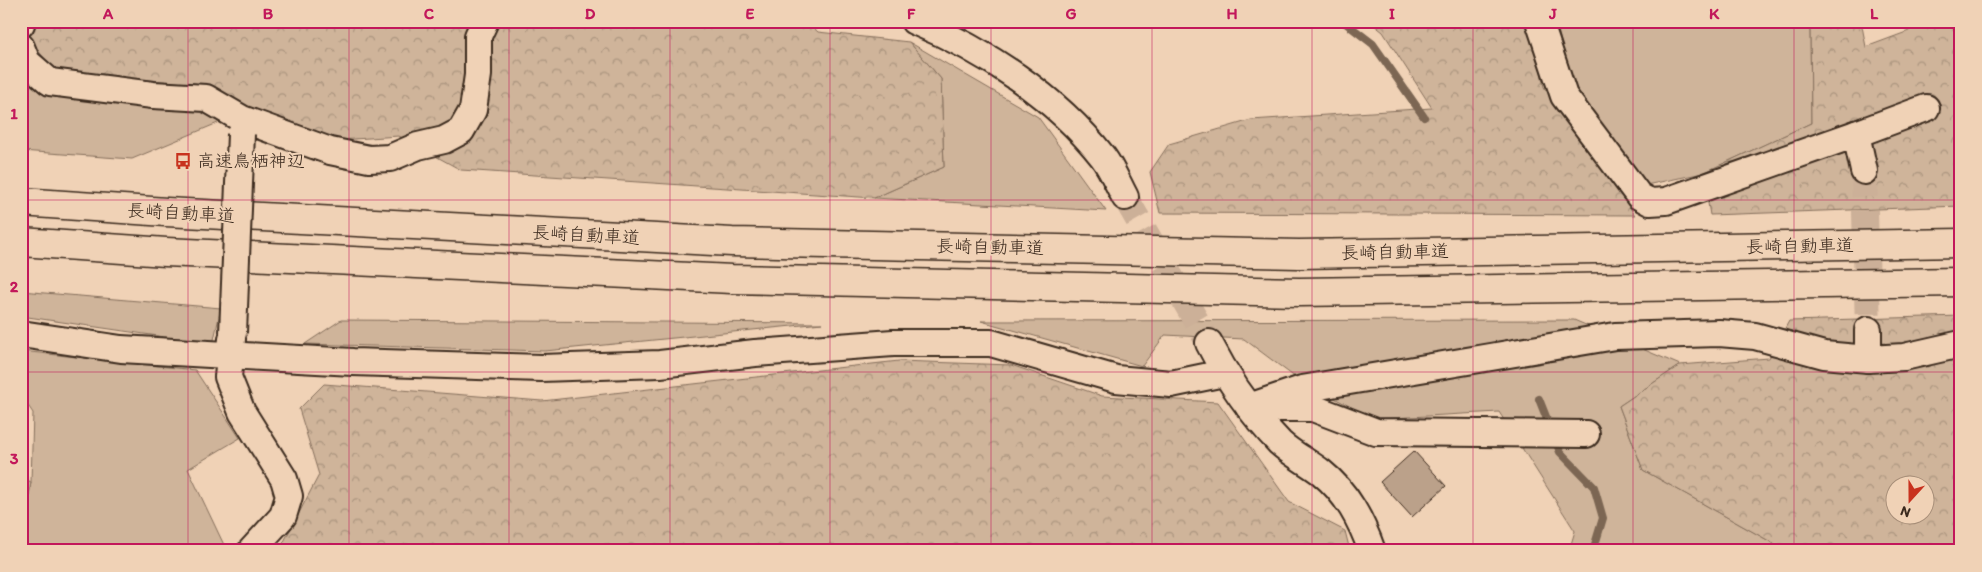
<svg xmlns="http://www.w3.org/2000/svg" width="1982" height="572" font-family="Itim,'Klee One',sans-serif">
	<style>
		.green { fill: #cfb49a; stroke: #856f5c }
		.forest { fill: url(#forest-crowns); stroke: #856f5c; fill-rule: evenodd }
		.lines { fill: none; stroke-linecap: round; stroke-linejoin: round }
		.stream { stroke: #7b6653; stroke-width: 8 }
		.building { fill: #bba18a; stroke: #3b2a1e }
		.minor-tunnel { stroke: #ccb098; stroke-width: 26; stroke-dasharray: 26 13; stroke-linecap: butt }
		.minor-casing { stroke: #3b2a1e; stroke-width: 30 }
		.highway-casing { stroke: #3b2a1e; stroke-width: 31 }
		.minor { stroke: #f0d2b6; stroke-width: 26 }
		.highway { stroke: #f0d2b6; stroke-width: 28 }
		.minor-bridge-casing { stroke: #3b2a1e; stroke-width: 30; stroke-linecap: butt }
		.minor-bridge { stroke: #f0d2b6; stroke-width: 26 }
		.grid { fill: none; stroke: #c2185b; stroke-width: 1; stroke-opacity: 0.55 }
		.labels { text-anchor: middle; stroke-width: 4; stroke-linejoin: round; paint-order: stroke }
		.poi-label { font-size: 18px; fill: #3b2a1e; stroke: #f0d2b6; text-anchor: start }
		.street-label { font-size: 18px; fill: #3b2a1e; stroke: #f0d2b6 }
		.neatline { fill: none; stroke: #c2185b; stroke-width: 2 }
		.grid-label { font-size: 16px; text-anchor: middle; font-weight: bold; fill: #c2185b }
	</style>
	<defs>
		<pattern id="forest-crowns" width="20" height="18" patternUnits="userSpaceOnUse" patternTransform="scale(1.25)"><rect width="20" height="18" fill="#cfb49a"/><path d="M2 6a3 3 0 1 1 6 0M12 15a3 3 0 1 1 6 0" fill="none" stroke="#a9937d"/></pattern>
	</defs>
	<rect width="100%" height="100%" fill="#f0d2b6"/>
	<filter id="ink" filterUnits="userSpaceOnUse"><feTurbulence type="fractalNoise" baseFrequency=".02" numOctaves="2"/><feDisplacementMap in="SourceGraphic" scale="10" xChannelSelector="R" yChannelSelector="G"/><feConvolveMatrix kernelMatrix="1 2 1 2 8 2 1 2 1" color-interpolation-filters="sRGB"/></filter>
	<g filter="url(#ink)">
		<!-- green -->
		<g class="green">
			<polygon points="1556,21 1810,21 1811,123 1703,173 1646,185 1570,80"/>
			<polygon points="21,35 25,35 56,72 208,85 244,112 132,159 21,151"/>
			<polygon points="909,42 1038,117 1106,211 874,198 944,167 941,79"/>
			<polygon points="21,291 221,308 213,344 21,316"/>
			<polygon points="341,320 822,323 545,351 305,344"/>
			<polygon points="1574,320 1680,365 1619,406 1643,470 1787,551 1569,551 1575,531 1499,412 1373,419 1292,375 1244,339 1165,335 1142,366 981,321"/>
			<polygon points="21,351 195,370 240,438 188,469 225,547 224,551 21,551 31,482 33,413 21,395"/>
		</g>
		<!-- forest -->
		<g class="forest">
			<polygon points="32,21 495,21 500,24 501,21 806,21 818,32 909,42 941,79 944,167 874,198 461,170 399,136 339,140 244,112 208,85 56,72 25,35"/>
			<polygon points="1369,21 1531,21 1544,87 1635,215 1160,213 1150,172 1169,144 1251,120 1432,108 1383,32"/>
			<polygon points="1810,21 1861,21 1866,47 1909,31 1911,21 1961,21 1961,206 1710,215 1703,173 1811,123"/>
			<path d="M 1961,316 L 1961,551 L 1787,551 L 1643,470 L 1619,406 L 1680,365 L 1769,358 L 1789,321 ZM 1894,484 L 1924,484 L 1924,514 L 1894,514 Z"/>
			<polygon points="899,361 1011,365 1102,396 1218,402 1289,502 1345,531 1350,551 279,551 319,475 299,409 324,384 542,401"/>
			<polygon points="21,477 31,482 21,547"/>
		</g>
		<g class="lines">
			<!-- stream -->
			<g class="stream">
				<polyline points="1343,21 1373,44 1424,117"/>
				<polyline points="1539,399 1560,452 1594,487 1603,518 1593,551"/>
			</g>
		</g>
		<!-- building -->
		<polygon class="building" points="1414,451 1446,486 1412,517 1380,482"/>
		<g class="lines">
			<!-- minor-tunnel -->
			<g class="minor-tunnel">
				<polyline points="1864,171 1868,330"/>
				<polyline points="1125,197 1209,343"/>
			</g>
			<!-- minor casing -->
			<g class="minor-casing">
				<g id="minor">
					<path d="M 914,21 C 986,51 1055,96 1103,157 C 1112,169 1118,184 1125,197"/>
					<polyline points="1539,21 1564,96 1639,196 1650,202 1666,201 1856,134 1864,171"/>
					<polyline points="21,24 22,21"/>
					<polyline points="21,47 27,62 50,82 153,95 206,98 242,119 330,151 369,159 390,158 418,146 444,140 461,131 473,110 478,75 478,36 485,21"/>
					<polyline points="1856,134 1926,108"/>
					<polyline points="1868,330 1868,359"/>
					<polyline points="21,334 121,349 353,362 541,368 660,364 755,353 893,343 991,343 1116,379 1171,384 1224,373"/>
					<polyline points="232,339 228,377 242,412 284,479 289,496 283,516 251,551"/>
					<path d="M 1209,343 C 1228,380 1251,413 1280,443 C 1292,454 1308,462 1321,472 C 1347,493 1361,520 1372,551"/>
					<polyline points="1249,407 1302,389 1615,336 1719,333 1755,336 1824,355 1868,359 1904,357 1961,344"/>
					<polyline points="1267,408 1313,408 1376,432 1586,434"/>
				</g>
			</g>
			<!-- highway casing -->
			<g class="highway-casing">
				<g id="highway">
					<polyline points="21,202 166,212 732,242 1299,254 1961,243"/>
					<polyline points="21,242 166,252 732,279 1299,292 1961,282"/>
				</g>
			</g>
			<!-- minor -->
			<use href="#minor" class="minor"/>
			<!-- highway -->
			<use href="#highway" class="highway"/>
			<!-- minor-bridge casing -->
			<g class="minor-bridge-casing">
				<polyline id="minor-bridge" points="233,333 241,134"/>
			</g>
			<!-- minor-bridge -->
			<use href="#minor-bridge" class="minor-bridge"/>
		</g>
	</g>
	<!-- grid -->
	<path class="grid" d="M 188,21 L 188,551M 349,21 L 349,551M 509,21 L 509,551M 670,21 L 670,551M 830,21 L 830,551M 991,21 L 991,551M 1152,21 L 1152,551M 1312,21 L 1312,551M 1473,21 L 1473,551M 1633,21 L 1633,551M 1794,21 L 1794,551M 21,200 L 1961,200M 21,372 L 1961,372"/>
	<!-- icons -->
	<defs>
		<g id="bus-bare" transform="scale(1.35)"><path d="M-5-6H5V4H4V6H2V4H-2V6H-4V4H-5ZM-3.5-4V0h7V-4ZM-3.5 1.2v1.5H-2V1.2ZM2 1.2v1.5H3.5V1.2Z" fill="#c8321e" stroke="#f0d2b6" stroke-width="2.5" paint-order="stroke"/></g>
	</defs>
	<g fill-rule="evenodd">
		<use href="#bus-bare" x="183" y="161"/>
	</g>
	<g class="labels">
		<!-- poi labels -->
		<g class="poi-label">
			<text x="197" y="167">高速鳥栖神辺</text>
		</g>
		<!-- street labels -->
		<g class="street-label">
			<text transform="translate(181 213) rotate(3)" y="6">長崎自動車道</text>
			<text transform="translate(586 235) rotate(3)" y="6">長崎自動車道</text>
			<text transform="translate(1800 246) rotate(-1)" y="6">長崎自動車道</text>
			<text transform="translate(990 247) rotate(1)" y="6">長崎自動車道</text>
			<text transform="translate(1395 252) rotate(-1)" y="6">長崎自動車道</text>
		</g>
	</g>
	<!-- margin -->
	<rect width="1982" height="572" fill="none" stroke="#f0d2b6" stroke-width="55"/>
	<!-- north arrow -->
	<g transform="translate(1910 500) rotate(201)"><circle r="24" fill="#f0d2b6" stroke="#a88f79"/>
	<path d="M0-4L9 19L0 12L-9 19Z" fill="#c8321e"/>
	<text y="-8" font-size="14" font-weight="bold" text-anchor="middle" fill="#3b2a1e">N</text>
	</g>
	<rect x="28" y="28" width="1926" height="516" class="neatline"/>
	<g class="grid-label">
		<text x="108" y="19">A</text>
		<text x="268" y="19">B</text>
		<text x="429" y="19">C</text>
		<text x="590" y="19">D</text>
		<text x="750" y="19">E</text>
		<text x="911" y="19">F</text>
		<text x="1071" y="19">G</text>
		<text x="1232" y="19">H</text>
		<text x="1392" y="19">I</text>
		<text x="1553" y="19">J</text>
		<text x="1714" y="19">K</text>
		<text x="1874" y="19">L</text>
		<text x="14" y="119">1</text>
		<text x="14" y="292">2</text>
		<text x="14" y="464">3</text>
	</g>
</svg>
